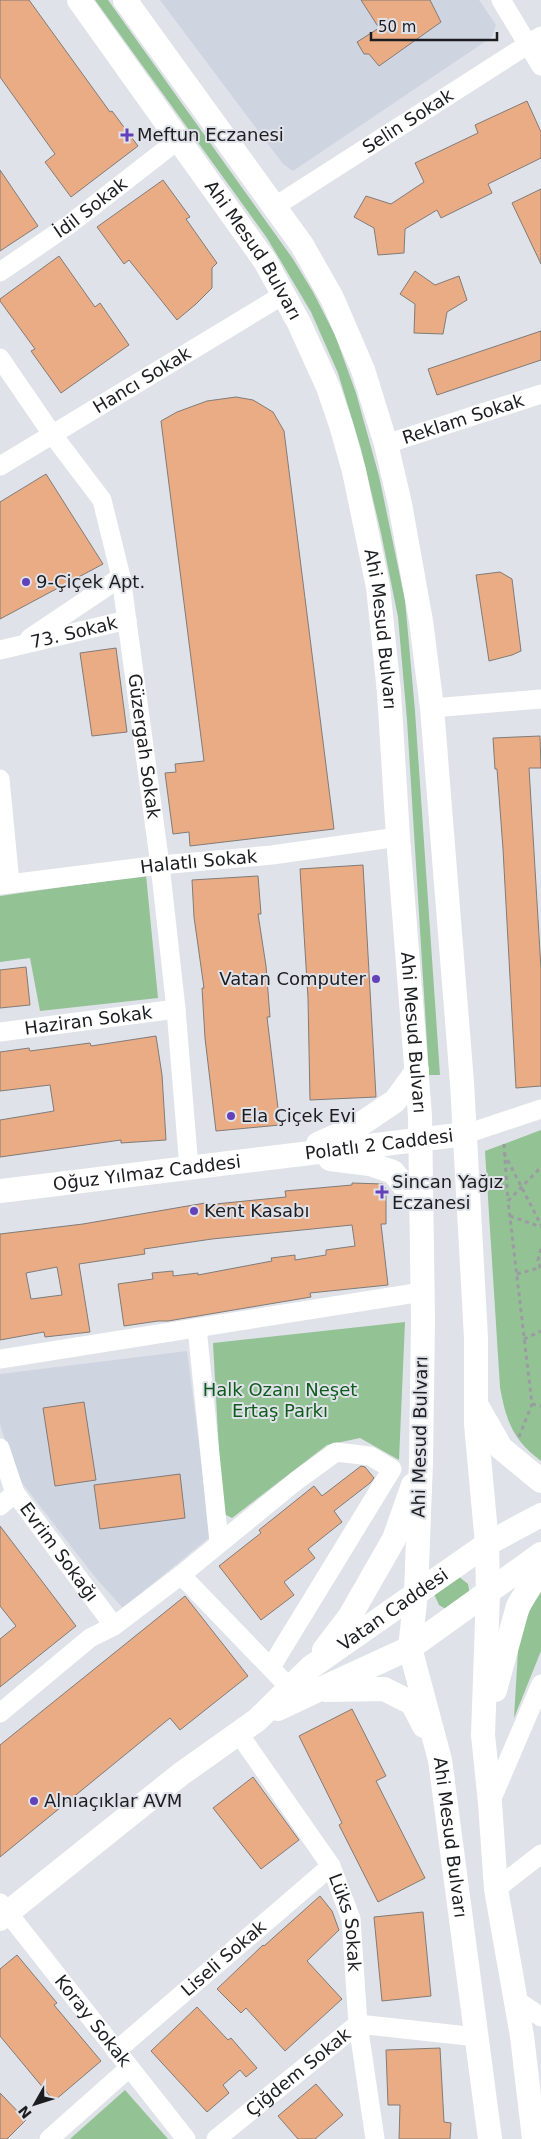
<svg xmlns="http://www.w3.org/2000/svg" width="541" height="2139" font-family="'DejaVu Sans',sans-serif">
	<style>
		.built { fill: #cfd4e1 }
		.green { fill: #93c294 }
		.building { fill: #eaac85; stroke: #817b77; fill-rule: evenodd }
		.lines { fill: none; stroke-linecap: round; stroke-linejoin: round }
		.path { stroke: #9a9ca1; stroke-width: 3; stroke-dasharray: 4 4; stroke-linecap: butt }
		.minor { stroke: #fff; stroke-width: 19 }
		.major { stroke: #fff; stroke-width: 24 }
		.poi-dot { fill: #6241ba; stroke: #e0e2e9; stroke-width: 2 }
		.labels { text-anchor: middle; stroke-width: 4; stroke-linejoin: round; paint-order: stroke }
		.street-label { font-size: 18px; fill: #1c1d20; stroke: #e0e2e9 }
		.poi-label { font-size: 18px; fill: #1c1d20; stroke: #e0e2e9; text-anchor: start }
		.park-label { font-size: 18px; fill: #0e5b1b; stroke: #e0e2e9 }
	</style>
	<rect width="100%" height="100%" fill="#e0e2e9"/>
	<!-- built -->
	<g class="built">
		<polygon points="160,0 479,0 496,25 492,37 293,171 283,164"/>
		<polygon points="187,1351 211,1536 123,1608 95,1577 16,1475 0,1424 0,1374"/>
	</g>
	<!-- green -->
	<g class="green">
		<polygon points="95,0 108,0 293,259 313,292 335,335 356,393 379,476 405,600 415,711 440,1075 429,1075 407,720 398,617 381,533 361,449 338,373 311,312 267,238"/>
		<polygon points="146,875 158,998 40,1011 30,958 0,962 0,896"/>
		<path d="M 541,1130 L 541,1461 C 513,1440 506,1421 500,1387 L 485,1151 Z"/>
		<polygon points="405,1322 399,1460 360,1438 327,1445 232,1518 224,1514 220,1470 213,1343"/>
		<polygon points="458,1576 468,1584 470,1595 449,1611 439,1605 434,1594"/>
		<polygon points="541,1588 541,1651 514,1718 519,1633"/>
		<polygon points="125,2090 168,2139 70,2139"/>
	</g>
	<!-- building -->
	<g class="building">
		<polygon points="0,0 29,0 110,112 112,111 138,146 71,197 45,162 55,154 0,77"/>
		<polygon points="361,0 430,0 441,22 379,66 369,54 364,54 357,42 379,28"/>
		<polygon points="527,101 541,132 541,158 488,184 492,193 441,218 437,210 405,229 404,253 378,255 374,228 354,217 366,196 391,204 424,182 415,163 478,133 475,125"/>
		<polygon points="0,170 38,226 0,251"/>
		<polygon points="163,180 190,217 186,219 217,263 212,268 212,288 196,304 177,320 129,260 124,264 97,227"/>
		<polygon points="541,189 541,264 512,203"/>
		<polygon points="59,256 95,307 100,303 129,345 61,393 31,351 35,349 0,301 0,299"/>
		<polygon points="415,271 435,285 459,276 467,300 447,312 443,334 414,333 415,304 400,294"/>
		<polygon points="541,331 541,360 437,395 428,369"/>
		<polygon points="236,397 253,400 273,412 284,431 334,829 190,846 189,832 173,834 165,773 176,772 175,764 204,761 161,421 177,412 207,401"/>
		<polygon points="46,474 103,564 0,619 0,502"/>
		<polygon points="500,572 512,579 521,651 512,655 489,661 476,575"/>
		<polygon points="116,648 127,732 92,736 80,653"/>
		<polygon points="540,736 541,768 529,768 541,969 541,1086 516,1088 503,849 497,769 495,769 493,738"/>
		<polygon points="363,865 376,1097 310,1100 308,998 300,869"/>
		<polygon points="258,876 261,914 258,914 266,966 270,1017 267,1017 280,1125 216,1131 205,1038 202,988 204,988 194,917 192,880"/>
		<polygon points="26,967 30,1005 0,1008 0,970"/>
		<polygon points="156,1036 162,1075 166,1140 121,1143 121,1140 0,1157 0,1120 54,1111 50,1085 0,1091 0,1052 29,1048 30,1051 90,1043 91,1046"/>
		<path d="M 352,1183 L 383,1184 L 386,1189 L 386,1224 L 381,1224 L 388,1285 L 310,1293 L 311,1297 L 168,1321 L 158,1321 L 124,1326 L 118,1284 L 153,1279 L 152,1273 L 173,1271 L 173,1276 L 198,1273 L 198,1275 L 272,1261 L 271,1258 L 295,1255 L 295,1260 L 326,1255 L 326,1250 L 355,1246 L 352,1225 L 212,1239 L 144,1249 L 145,1254 L 79,1264 L 90,1332 L 45,1337 L 44,1332 L 0,1340 L 0,1234 L 83,1224 L 205,1203 L 205,1205 L 286,1197 L 285,1191 L 352,1185 ZM 57,1267 L 62,1295 L 31,1299 L 26,1273 Z"/>
		<polygon points="84,1402 96,1480 55,1486 43,1408"/>
		<polygon points="361,1466 365,1467 374,1478 370,1483 334,1511 342,1522 308,1549 315,1558 284,1582 294,1595 261,1620 219,1566 261,1533 259,1530 314,1486 322,1496"/>
		<polygon points="180,1474 185,1518 100,1529 94,1485"/>
		<polygon points="0,1526 76,1626 0,1687 0,1639 16,1626 0,1606"/>
		<polygon points="185,1596 248,1676 180,1730 170,1718 0,1857 0,1745"/>
		<polygon points="352,1709 386,1776 376,1781 425,1878 378,1902 339,1825 342,1823 299,1736"/>
		<polygon points="253,1777 299,1840 261,1869 213,1808"/>
		<polygon points="320,1896 332,1911 339,1930 307,1961 342,1999 285,2051 246,2008 241,2013 217,1989 263,1945 264,1946"/>
		<polygon points="423,1912 431,1996 382,2001 374,1917"/>
		<polygon points="17,1955 57,2003 54,2005 101,2061 54,2101 0,2036 0,1969"/>
		<polygon points="197,2007 228,2040 231,2038 257,2068 246,2077 240,2070 223,2085 229,2093 207,2112 151,2051"/>
		<polygon points="440,2048 444,2122 451,2123 450,2139 399,2139 400,2105 388,2105 386,2050"/>
		<polygon points="316,2084 343,2115 315,2139 298,2139 278,2116"/>
		<polygon points="0,2093 26,2120 7,2139 0,2139"/>
	</g>
	<g class="lines">
		<!-- path -->
		<g class="path">
			<polyline points="504,1144 508,1201"/>
			<polyline points="504,1153 541,1225"/>
			<polyline points="510,1216 541,1227"/>
			<polyline points="541,1249 538,1260 541,1271"/>
			<polyline points="517,1274 539,1268"/>
			<polyline points="524,1339 541,1331"/>
			<polyline points="532,1404 541,1406"/>
			<polyline points="519,1437 532,1404 508,1201 541,1167"/>
		</g>
		<!-- minor -->
		<g class="minor">
			<polyline points="501,0 541,66"/>
			<path id="s1" d="M 274,207 L 541,36"/>
			<path id="s2" d="M 0,272 L 70,224 L 178,140"/>
			<path id="s3" d="M 0,358 L 52,434 L 102,500 L 121,577 L 160,865 L 176,1009 L 189,1168"/>
			<path id="s4" d="M 386,444 L 541,394"/>
			<path id="s5" d="M 0,466 L 283,295"/>
			<polyline points="30,638 121,577"/>
			<path id="s6" d="M 0,650 L 127,620"/>
			<polyline points="432,708 541,699"/>
			<polyline points="0,779 10,883"/>
			<path id="s7" d="M 0,885 L 160,865 L 272,855 L 398,837"/>
			<path id="s8" d="M 0,1032 L 176,1009"/>
			<polyline points="466,1134 541,1109"/>
			<polyline points="197,1328 219,1542"/>
			<polyline points="0,1359 422,1292"/>
			<path id="s9" d="M 0,1448 L 15,1493 L 114,1626"/>
			<polyline points="0,1506 15,1493"/>
			<polyline points="181,1575 290,1688"/>
			<polyline points="0,1713 90,1638 114,1626 181,1575 296,1481 336,1452 370,1456 392,1469 271,1667"/>
			<path id="s10" d="M 239,1734 L 331,1866 L 351,1919 L 358,2024 L 375,2139"/>
			<polyline points="490,1803 541,1684"/>
			<polyline points="496,1889 541,1854"/>
			<path id="s11" d="M 0,1903 L 186,2139"/>
			<polyline points="515,1999 541,2017"/>
			<path id="s12" d="M 116,2051 L 331,1866"/>
			<polyline points="49,2139 129,2068"/>
			<path id="s13" d="M 216,2139 L 358,2024 L 477,2037"/>
		</g>
		<!-- major -->
		<g class="major">
			<path id="s14" d="M 79,0 L 265,261 L 299,323 L 328,387 L 341,425 L 354,471 L 378,587 L 389,692 L 398,837 L 420,1116 L 423,1320 L 421,1462 L 416,1593 L 410,1648 L 440,1760 L 490,2139"/>
			<polyline points="125,0 302,245 332,298 363,370 386,444 400,504 421,621 432,708 462,1083 476,1338 476,1424 487,1544 488,1593 483,1735 490,1803 496,1889 522,2036 534,2139"/>
			<polyline points="318,1144 358,1126 395,1101 417,1071"/>
			<polyline points="330,1159 370,1164 393,1172 420,1205"/>
			<path id="s15" d="M 0,1191 L 466,1134"/>
			<polyline points="477,1406 501,1448 541,1481"/>
			<polyline points="324,1650 350,1616 394,1539 413,1485"/>
			<polyline points="327,1690 384,1689 412,1703 424,1726"/>
			<polyline points="495,1690 518,1606 541,1569"/>
			<polyline points="278,1709 316,1691 410,1648 541,1554"/>
			<path id="s16" d="M 0,1919 L 181,1774 L 257,1720 L 311,1667 L 487,1544 L 541,1515"/>
		</g>
	</g>
	<!-- markers -->
	<g class="poi-dot">
		<path d="M124.5 127.5h5v5h5v5h-5v5h-5v-5h-5v-5h5z"/>
		<circle cx="26" cy="582" r="5"/>
		<circle cx="376" cy="979" r="5"/>
		<circle cx="231" cy="1116" r="5"/>
		<path d="M379.5 1184.5h5v5h5v5h-5v5h-5v-5h-5v-5h5z"/>
		<circle cx="194" cy="1211" r="5"/>
		<circle cx="34" cy="1801" r="5"/>
	</g>
	<g class="labels">
		<!-- street labels -->
		<g class="street-label">
			<text dy="6" stroke="none"><textPath href="#s1" startOffset="159">Selin Sokak</textPath></text>
			<text dy="6" stroke="none"><textPath href="#s2" startOffset="111">İdil Sokak</textPath></text>
			<text dy="6" stroke="none"><textPath href="#s14" startOffset="305">Ahi Mesud Bulvarı</textPath></text>
			<text dy="6" stroke="none"><textPath href="#s5" startOffset="166">Hancı Sokak</textPath></text>
			<text dy="6" stroke="none"><textPath href="#s4" startOffset="81">Reklam Sokak</textPath></text>
			<text dy="6" stroke="none"><textPath href="#s14" startOffset="710">Ahi Mesud Bulvarı</textPath></text>
			<text dy="6" stroke="none"><textPath href="#s6" startOffset="76">73. Sokak</textPath></text>
			<text dy="6" stroke="none"><textPath href="#s3" startOffset="425">Güzergah Sokak</textPath></text>
			<text dy="6" stroke="none"><textPath href="#s7" startOffset="200">Halatlı Sokak</textPath></text>
			<text dy="6" stroke="none"><textPath href="#s8" startOffset="89">Haziran Sokak</textPath></text>
			<text dy="6" stroke="none"><textPath href="#s14" startOffset="1115">Ahi Mesud Bulvarı</textPath></text>
			<text dy="6" stroke="none"><textPath href="#s15" startOffset="382">Polatlı 2 Caddesi</textPath></text>
			<text dy="6" stroke="none"><textPath href="#s15" startOffset="148">Oğuz Yılmaz Caddesi</textPath></text>
			<text transform="translate(420 1437) rotate(-89)" y="6">Ahi Mesud Bulvarı</text>
			<text dy="6" stroke="none"><textPath href="#s9" startOffset="121">Evrim Sokağı</textPath></text>
			<text dy="6" stroke="none"><textPath href="#s16" startOffset="501">Vatan Caddesi</textPath></text>
			<text dy="6" stroke="none"><textPath href="#s14" startOffset="1925">Ahi Mesud Bulvarı</textPath></text>
			<text dy="6" stroke="none"><textPath href="#s10" startOffset="220">Lüks Sokak</textPath></text>
			<text dy="6" stroke="none"><textPath href="#s12" startOffset="142">Liseli Sokak</textPath></text>
			<text dy="6" stroke="none"><textPath href="#s11" startOffset="150">Koray Sokak</textPath></text>
			<text dy="6" stroke="none"><textPath href="#s13" startOffset="106">Çiğdem Sokak</textPath></text>
		</g>
		<!-- poi labels -->
		<g class="poi-label">
			<text x="137" y="141">Meftun Eczanesi</text>
			<text x="36" y="588">9-Çiçek Apt.</text>
			<text x="366" y="985" text-anchor="end">Vatan Computer</text>
			<text x="241" y="1122">Ela Çiçek Evi</text>
			<text x="392" y="1188">Sincan Yağız<tspan x="392" dy="21">Eczanesi</tspan></text>
			<text x="204" y="1217">Kent Kasabı</text>
			<text x="44" y="1807">Alnıaçıklar AVM</text>
		</g>
		<!-- park labels -->
		<g class="park-label">
			<text x="280" y="1396">Halk Ozanı Neşet<tspan x="280" dy="21">Ertaş Parkı</tspan></text>
		</g>
	</g>
	<!-- north arrow -->
	<g transform="translate(35 2104) rotate(231)" stroke="#e0e2e9" stroke-width="4" paint-order="stroke">
	<path d="M0-4L9 19L0 12L-9 19Z" fill="#1c1d20"/>
	<text y="-8" font-size="14" font-weight="bold" text-anchor="middle" fill="#1c1d20">N</text>
	</g>
	<!-- scale -->
	<path d="M371 32v8h126v-8" fill="none" stroke="#1c1d20" stroke-width="2.5"/>
	<text x="378" y="32" font-size="15" fill="#1c1d20" stroke="#e0e2e9" stroke-width="4" paint-order="stroke">50 m</text>
</svg>
